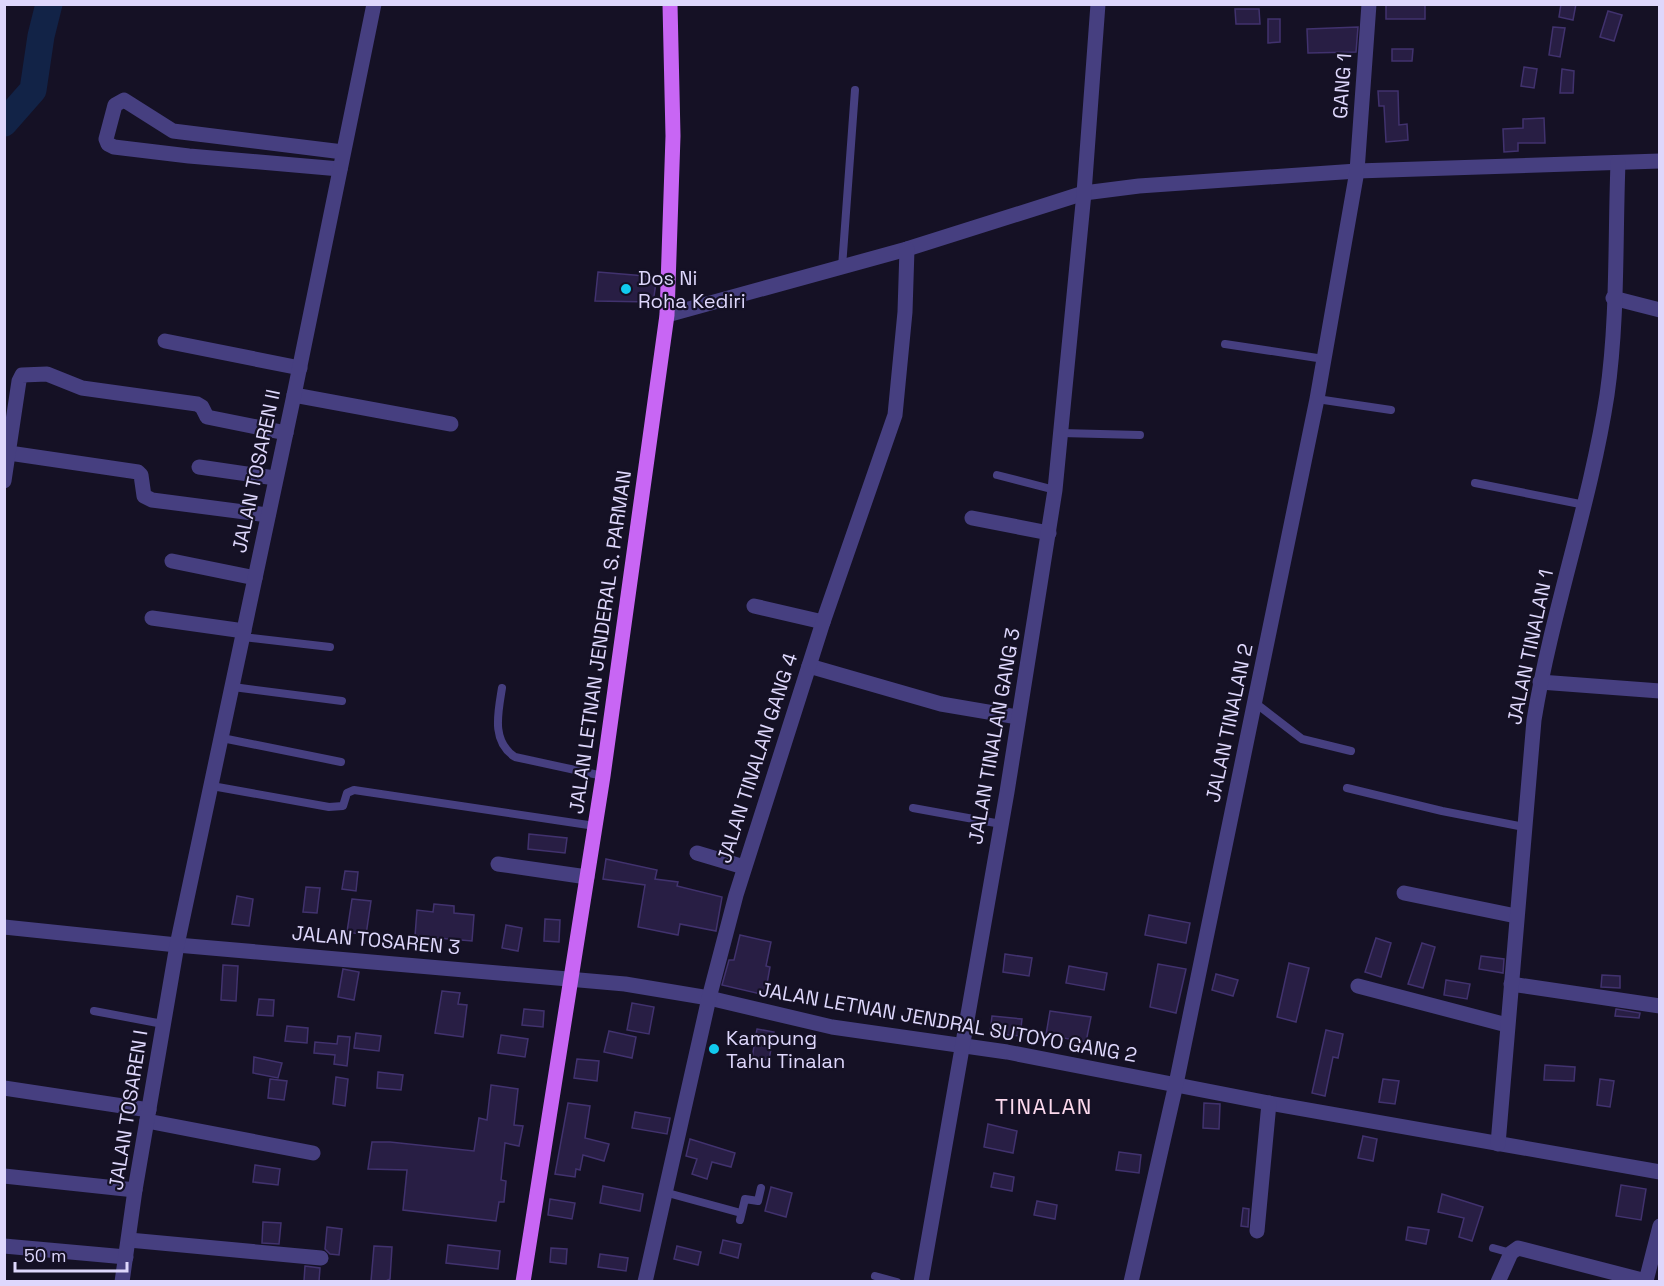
<svg xmlns="http://www.w3.org/2000/svg" width="1664" height="1286" font-family="'Space Grotesk',sans-serif">
	<style>
		.lines { fill: none; stroke-linecap: round; stroke-linejoin: round }
		.river { stroke: #122347; stroke-width: 27 }
		.building { fill: #281e44; stroke: #41326e; stroke-width: 1.5 }
		.lane { stroke: #463f80; stroke-width: 8 }
		.street { stroke: #463f80; stroke-width: 15 }
		.primary { stroke: #c866f4; stroke-width: 15 }
		.poi-dot { fill: #11caee; stroke: #151125; stroke-width: 2 }
		.labels { text-anchor: middle; stroke-width: 4.5; stroke-linejoin: round; paint-order: stroke }
		.street-label { font-size: 20px; fill: #ded7fc; stroke: #151125 }
		.poi-label { font-size: 20px; fill: #ded7fc; stroke: #151125; text-anchor: start }
		.quarter-label { font-size: 22px; letter-spacing: 1.5px; fill: #fcd9ed; stroke: #151125 }
	</style>
	<rect width="100%" height="100%" fill="#151125"/>
	<g class="lines">
		<!-- river -->
		<polyline class="river" points="4,123 33,90 41,36 49,4"/>
	</g>
	<!-- building -->
	<g class="building">
		<rect x="1386" y="4" width="39" height="15"/>
		<polygon points="1561,4 1576,4 1573,20 1559,17"/>
		<polygon points="1235,9 1259,9 1260,24 1236,24"/>
		<polygon points="1608,11 1622,15 1614,41 1600,37"/>
		<polygon points="1268,19 1280,19 1280,42 1268,43"/>
		<polygon points="1358,27 1356,52 1308,53 1307,29"/>
		<polygon points="1553,27 1565,28 1560,57 1549,55"/>
		<polygon points="1392,49 1413,49 1412,61 1392,61"/>
		<polygon points="1524,67 1537,69 1534,88 1521,86"/>
		<polygon points="1562,69 1574,71 1573,93 1560,93"/>
		<polygon points="1378,91 1398,91 1399,125 1407,124 1408,140 1386,142 1384,106 1379,106"/>
		<polygon points="1544,118 1545,143 1518,143 1518,151 1504,152 1503,129 1523,128 1523,119"/>
		<polygon points="598,272 657,277 653,302 595,301"/>
		<polygon points="529,834 567,838 565,853 528,849"/>
		<polygon points="606,859 657,870 655,879 678,882 677,886 722,897 716,931 680,924 678,935 638,927 645,885 603,879"/>
		<polygon points="345,871 358,872 356,891 342,889"/>
		<polygon points="306,887 320,888 317,913 303,912"/>
		<polygon points="237,896 253,899 249,926 232,924"/>
		<polygon points="352,899 371,901 366,935 347,932"/>
		<polygon points="434,904 454,906 454,913 474,915 472,941 415,936 417,910 433,912"/>
		<polygon points="1149,915 1190,923 1186,943 1145,935"/>
		<polygon points="545,919 560,920 559,942 544,941"/>
		<polygon points="506,925 522,928 518,951 502,948"/>
		<polygon points="740,935 771,942 766,966 770,967 765,995 722,985 729,960 734,960"/>
		<polygon points="1376,938 1391,943 1381,977 1365,972"/>
		<polygon points="1422,943 1435,947 1423,988 1408,984"/>
		<polygon points="1005,954 1032,958 1029,976 1003,972"/>
		<polygon points="1481,956 1504,959 1503,973 1479,969"/>
		<polygon points="1289,963 1309,968 1296,1022 1277,1017"/>
		<polygon points="1158,964 1186,969 1176,1013 1150,1007"/>
		<polygon points="223,965 238,966 236,1001 221,1000"/>
		<polygon points="1069,966 1107,973 1104,990 1066,983"/>
		<polygon points="343,969 359,972 354,1000 338,997"/>
		<polygon points="1216,974 1238,980 1233,996 1212,990"/>
		<polygon points="1602,975 1620,976 1620,988 1601,987"/>
		<polygon points="1446,980 1470,984 1467,999 1444,995"/>
		<polygon points="442,991 460,993 458,1004 467,1005 463,1037 435,1033"/>
		<polygon points="259,999 274,1000 273,1016 257,1015"/>
		<polygon points="632,1003 654,1007 649,1034 627,1030"/>
		<polygon points="524,1009 544,1011 543,1027 522,1025"/>
		<polygon points="1616,1009 1640,1013 1639,1018 1615,1016"/>
		<polygon points="1050,1011 1091,1017 1086,1042 1046,1035"/>
		<polygon points="992,1016 1022,1019 1020,1036 990,1033"/>
		<polygon points="287,1026 308,1028 307,1043 285,1041"/>
		<polygon points="757,1029 774,1032 769,1060 752,1058"/>
		<polygon points="1326,1030 1343,1034 1338,1058 1333,1057 1325,1096 1312,1093"/>
		<polygon points="609,1031 636,1037 632,1058 604,1052"/>
		<polygon points="356,1033 381,1036 379,1051 354,1048"/>
		<polygon points="501,1035 528,1039 525,1057 498,1053"/>
		<polygon points="338,1036 350,1037 347,1066 334,1064 335,1055 314,1053 315,1042 337,1044"/>
		<polygon points="254,1057 282,1063 278,1078 253,1073"/>
		<polygon points="577,1059 599,1061 597,1081 574,1078"/>
		<polygon points="1545,1065 1575,1067 1574,1081 1544,1080"/>
		<polygon points="378,1072 403,1075 401,1090 377,1088"/>
		<polygon points="336,1077 348,1079 345,1106 333,1104"/>
		<polygon points="270,1079 287,1081 284,1100 268,1098"/>
		<polygon points="1383,1079 1399,1081 1395,1104 1379,1102"/>
		<polygon points="1600,1079 1614,1081 1610,1107 1597,1105"/>
		<polygon points="491,1085 518,1089 514,1125 523,1126 519,1146 505,1143 501,1180 506,1181 504,1202 499,1202 496,1221 403,1210 407,1170 368,1169 372,1142 390,1142 474,1151 479,1118 487,1120"/>
		<polygon points="568,1103 590,1106 585,1138 609,1144 604,1161 583,1155 580,1170 576,1169 575,1177 555,1174"/>
		<polygon points="1204,1103 1220,1104 1219,1129 1203,1128"/>
		<polygon points="635,1112 670,1118 667,1134 632,1128"/>
		<polygon points="988,1124 1017,1131 1013,1153 984,1147"/>
		<polygon points="1363,1136 1377,1139 1373,1161 1358,1158"/>
		<polygon points="690,1139 735,1153 731,1167 712,1162 707,1179 692,1174 697,1159 686,1156"/>
		<polygon points="1119,1152 1141,1155 1139,1173 1116,1170"/>
		<polygon points="255,1165 280,1169 278,1185 253,1182"/>
		<polygon points="994,1173 1014,1177 1012,1191 991,1187"/>
		<polygon points="1621,1185 1646,1189 1641,1220 1616,1216"/>
		<polygon points="603,1186 643,1194 640,1211 600,1203"/>
		<polygon points="771,1187 792,1193 786,1217 765,1211"/>
		<polygon points="1442,1194 1483,1207 1472,1241 1459,1237 1464,1218 1438,1212"/>
		<polygon points="550,1199 575,1203 572,1219 548,1215"/>
		<polygon points="1037,1201 1057,1205 1055,1219 1034,1215"/>
		<polygon points="1243,1208 1249,1209 1248,1227 1241,1226"/>
		<polygon points="263,1222 281,1223 279,1244 262,1243"/>
		<polygon points="327,1227 342,1229 339,1255 330,1254 325,1249"/>
		<polygon points="1408,1227 1429,1230 1426,1244 1406,1240"/>
		<polygon points="723,1240 741,1244 738,1258 720,1253"/>
		<polygon points="448,1245 500,1251 498,1269 446,1263"/>
		<polygon points="374,1246 392,1247 390,1279 386,1281 371,1281"/>
		<polygon points="677,1246 701,1252 698,1265 674,1259"/>
		<polygon points="551,1248 567,1249 566,1264 550,1262"/>
		<polygon points="600,1254 628,1258 626,1271 598,1267"/>
		<polygon points="305,1266 320,1268 319,1281 304,1281"/>
	</g>
	<g class="lines">
		<!-- lane -->
		<g class="lane">
			<polyline points="842,267 855,90"/>
			<polyline points="1225,344 1324,359"/>
			<polyline points="1317,399 1391,410"/>
			<polyline points="1061,433 1140,435"/>
			<polyline points="997,475 1055,490"/>
			<polyline points="1475,483 1585,505"/>
			<polyline points="243,637 330,647"/>
			<polyline points="233,687 342,701"/>
			<path d="M 502,688 C 498,713 491,741 515,757 L 603,776"/>
			<polyline points="1254,702 1302,739 1351,751"/>
			<polyline points="222,738 341,762"/>
			<polyline points="212,786 329,807 343,806 347,793 354,790 595,826"/>
			<polyline points="1347,788 1442,811 1524,827"/>
			<polyline points="913,808 1001,824"/>
			<polyline points="94,1011 163,1024"/>
			<polyline points="664,1192 741,1213"/>
			<polyline points="740,1220 745,1199 758,1201 761,1188"/>
			<polyline points="1493,1248 1511,1253"/>
			<polyline points="875,1276 897,1282"/>
		</g>
		<!-- street -->
		<g class="street">
			<polyline points="340,169 189,156 114,147 108,144 106,139 115,105 124,100 173,131 343,152"/>
			<polyline points="1613,298 1660,310"/>
			<polyline points="667,315 907,249 1084,193 1139,186 1357,171 1660,161"/>
			<polyline points="165,341 300,368"/>
			<polyline points="294,395 451,424"/>
			<polyline points="9,453 138,472 141,475 144,496 152,500 268,515"/>
			<polyline points="199,467 275,478"/>
			<polyline points="4,481 19,381 22,375 47,374 82,388 197,404 202,407 207,417 286,433"/>
			<polyline points="972,518 1049,533"/>
			<polyline points="172,561 255,578"/>
			<polyline points="754,606 823,622"/>
			<polyline points="152,618 244,631"/>
			<polyline points="809,666 941,704 1018,717"/>
			<polyline points="1540,682 1660,691"/>
			<polyline points="697,853 744,867"/>
			<polyline points="498,864 587,877"/>
			<polyline points="1404,893 1516,916"/>
			<polyline points="4,927 177,945 625,984 709,998 832,1027 1007,1052 1269,1103 1660,1172"/>
			<polyline points="1511,984 1660,1006"/>
			<polyline points="1358,986 1507,1025"/>
			<polyline points="4,1088 149,1110"/>
			<polyline points="147,1121 313,1153"/>
			<path d="M 1498,1144 L 1534,720 C 1552,610 1590,505 1607,395 C 1618,319 1615,239 1618,163"/>
			<polyline points="4,1176 135,1190"/>
			<polyline points="1257,1231 1269,1103"/>
			<polyline points="129,1240 321,1258"/>
			<polyline points="4,1246 126,1257"/>
			<polyline points="122,1282 135,1190 177,945 294,395 374,4"/>
			<polyline points="645,1282 709,998 736,895 823,622 895,415 905,312 907,249"/>
			<polyline points="921,1282 1007,792 1055,490 1084,193 1098,4"/>
			<polyline points="1131,1282 1176,1084 1317,399 1357,171 1369,4"/>
			<polyline points="1498,1282 1511,1253 1518,1248 1646,1281 1660,1226"/>
		</g>
		<!-- primary -->
		<polyline class="primary" points="523,1282 603,776 667,315 673,136 670,4"/>
	</g>
	<!-- markers -->
	<g class="poi-dot">
		<circle cx="626" cy="289" r="6"/>
		<circle cx="714" cy="1049" r="6"/>
	</g>
	<g class="labels">
		<!-- street labels -->
		<g class="street-label">
			<text transform="translate(1342 86) rotate(-86)" y="7">GANG 1</text>
			<text transform="translate(256 471) rotate(-78)" y="7">JALAN TOSAREN II</text>
			<text transform="translate(600 642) rotate(-82)" y="7">JALAN LETNAN JENDERAL S. PARMAN</text>
			<text transform="translate(1530 647) rotate(-78)" y="7">JALAN TINALAN 1</text>
			<text transform="translate(1229 723) rotate(-78)" y="7">JALAN TINALAN 2</text>
			<text transform="translate(994 736) rotate(-80)" y="7">JALAN TINALAN GANG 3</text>
			<text transform="translate(757 758) rotate(-72)" y="7">JALAN TINALAN GANG 4</text>
			<text transform="translate(376 940) rotate(5)" y="7">JALAN TOSAREN 3</text>
			<text transform="translate(948 1022) rotate(10)" y="7">JALAN LETNAN JENDRAL SUTOYO GANG 2</text>
			<text transform="translate(128 1110) rotate(-81)" y="7">JALAN TOSAREN I</text>
		</g>
		<!-- poi labels -->
		<g class="poi-label">
			<text x="638" y="285">Dos Ni<tspan x="638" dy="23">Roha Kediri</tspan></text>
			<text x="726" y="1045">Kampung<tspan x="726" dy="23">Tahu Tinalan</tspan></text>
		</g>
		<!-- quarter labels -->
		<g class="quarter-label">
			<text x="1044" y="1114">TINALAN</text>
		</g>
	</g>
	<!-- border -->
	<rect width="1664" height="1286" fill="none" stroke="#ded7fc" stroke-width="12"/>
	<!-- scale -->
	<path d="M15 1262v9h112v-9" fill="none" stroke="#ded7fc" stroke-width="3"/>
	<text x="24" y="1262" font-size="18" fill="#ded7fc" stroke="#151125" stroke-width="4.5" paint-order="stroke">50 m</text>
</svg>
